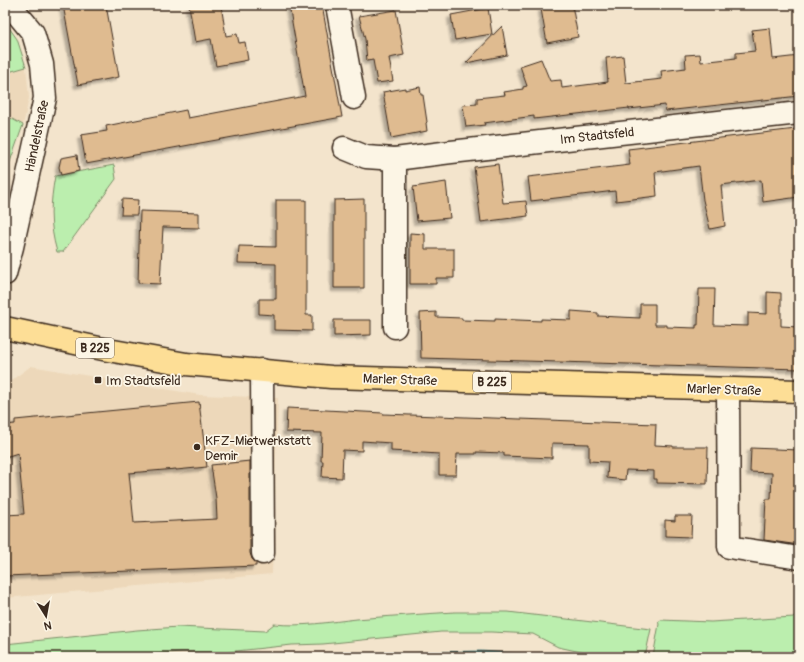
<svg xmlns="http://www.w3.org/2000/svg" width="804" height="662" font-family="Pangolin,sans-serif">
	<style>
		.built { fill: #edd8ba }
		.green { fill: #bbeeae; stroke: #7b8c66 }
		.water { fill: #8cdee2; stroke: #6c9694 }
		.building { fill: #dfbb90; stroke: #3b2a1e; filter: url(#shadow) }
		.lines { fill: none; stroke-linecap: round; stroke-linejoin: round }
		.minor-casing { stroke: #3b2a1e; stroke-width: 25 }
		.major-casing { stroke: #3b2a1e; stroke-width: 25 }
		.minor { stroke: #fcf5e5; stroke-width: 22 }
		.major { stroke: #fdde96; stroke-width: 22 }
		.poi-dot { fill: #3b2a1e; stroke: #fcf5e5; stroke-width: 1.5 }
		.labels { text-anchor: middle; stroke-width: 3.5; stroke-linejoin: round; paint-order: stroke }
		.shield { fill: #fcf5e5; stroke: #75675a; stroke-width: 1 }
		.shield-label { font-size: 12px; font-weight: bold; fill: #3b2a1e }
		.street-label { font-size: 13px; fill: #3b2a1e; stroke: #fcf5e5 }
		.poi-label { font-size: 13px; fill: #3b2a1e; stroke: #fcf5e5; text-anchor: start }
	</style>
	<defs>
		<filter id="shadow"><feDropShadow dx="-3.5" dy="3.5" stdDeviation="1" flood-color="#0004"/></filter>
	</defs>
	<rect width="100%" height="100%" fill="#f3e4cc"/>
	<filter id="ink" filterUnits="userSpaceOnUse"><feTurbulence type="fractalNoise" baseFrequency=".025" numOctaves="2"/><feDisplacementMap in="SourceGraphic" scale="8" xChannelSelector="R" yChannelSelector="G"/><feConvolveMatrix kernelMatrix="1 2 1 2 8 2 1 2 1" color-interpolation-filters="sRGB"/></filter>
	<g filter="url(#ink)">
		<!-- built -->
		<g class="built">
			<polygon points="26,67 29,98 23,125 5,115 5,73"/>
			<polygon points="31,366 200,395 278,398 272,574 5,598 5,385"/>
		</g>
		<!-- green -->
		<g class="green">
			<polygon points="5,22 17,39 26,67 5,73"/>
			<polygon points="5,115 23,125 5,176"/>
			<path d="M 114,165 L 116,179 L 63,252 L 57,252 C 49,224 50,204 55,176 Z"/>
			<path d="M 455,612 L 508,612 L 651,629 L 645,657 L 604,657 L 558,647 L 533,634 L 491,632 L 441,632 L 323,644 L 292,645 L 227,652 L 182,652 L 104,657 L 5,657 L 5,644 L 137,630 L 178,627 L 265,631 L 274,624 C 301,627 330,622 357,619 C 390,616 422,614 455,612 Z"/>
			<polygon points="794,617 799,617 799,657 653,657 659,624 658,622 661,620 711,622"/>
		</g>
		<!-- water -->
		<polygon class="water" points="481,651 522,654 545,657 372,657 432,652"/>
		<!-- building -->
		<g class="building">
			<polygon points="63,5 106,5 119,77 78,85"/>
			<polygon points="189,5 221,5 226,36 237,34 239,43 245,42 248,60 216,66 211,39 195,42"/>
			<polygon points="289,5 322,5 342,117 86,164 81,135 107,131 106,126 186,110 188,118 305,96"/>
			<polygon points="565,5 572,5 578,37 547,43 541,9"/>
			<polygon points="488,8 492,34 455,40 451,15"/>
			<polygon points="396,10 404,55 389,58 393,81 377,83 373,60 367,61 365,39 359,16"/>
			<polygon points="502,26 507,55 466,63"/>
			<polygon points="770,28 773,59 799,56 799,96 666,111 665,105 629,109 629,108 534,119 534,116 484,123 485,125 466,127 463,105 477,104 477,98 505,95 504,92 523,89 523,87 527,86 520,66 541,59 550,81 561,80 562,88 608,82 606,58 623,56 626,83 662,79 661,71 686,68 685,55 700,54 701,62 736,58 736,53 755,51 752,30"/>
			<polygon points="420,87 421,95 423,95 427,122 426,123 427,131 391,138 383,92 405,88 405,90"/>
			<polygon points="796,129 799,158 799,197 763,202 761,180 721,185 725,226 710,229 703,200 699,166 655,172 657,196 616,201 615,191 531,201 528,177 630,165 628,149"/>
			<polygon points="77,155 79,171 61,175 59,167 61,158"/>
			<polygon points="498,164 503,203 526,201 528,216 481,222 474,167"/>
			<polygon points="446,182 450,218 417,221 413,187"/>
			<polygon points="122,199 138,200 137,215 121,215"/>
			<polygon points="364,199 364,288 334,288 334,200"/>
			<polygon points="276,200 306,200 306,315 312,315 312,331 274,330 274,315 259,314 259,299 276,299 276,264 238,263 239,246 276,247"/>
			<polygon points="140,211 199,213 199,228 163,227 160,284 138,283"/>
			<polygon points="410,233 425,234 425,249 454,249 454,278 436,278 436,284 410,284"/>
			<polygon points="699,289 715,289 714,325 748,326 748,313 767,314 767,292 781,293 781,326 798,327 797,347 799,347 799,369 421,358 420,313 436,312 436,317 462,318 462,320 495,321 495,319 541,321 541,319 571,320 571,311 598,313 598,316 640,318 640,304 655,304 655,325 667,325 667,327 696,328 696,325 698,325"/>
			<polygon points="334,320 371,320 371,335 334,336"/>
			<polygon points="199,402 207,467 176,470 176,469 129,473 134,523 217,519 216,498 211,465 250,461 250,553 252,559 256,563 256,566 5,576 5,515 24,514 18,453 5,457 5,425 15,424 15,420"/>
			<polygon points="287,408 383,413 383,414 656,424 655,445 673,446 673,447 708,447 707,484 657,483 657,479 654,479 654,471 626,470 625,480 607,478 608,462 589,461 589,444 552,443 552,458 504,456 504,453 476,452 476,454 457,454 456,475 439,475 439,454 391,451 391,443 362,441 362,451 343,450 342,478 322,477 323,461 321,461 322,433 286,432"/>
			<polygon points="751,448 799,450 799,488 796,488 795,520 799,521 799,545 764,540 766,499 771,499 772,473 750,472"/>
			<polygon points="675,516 692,516 691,537 665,536 665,520 675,521"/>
		</g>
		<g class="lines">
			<!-- minor casing -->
			<g class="minor-casing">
				<g id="minor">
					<polyline points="337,5 354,98"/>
					<polyline points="344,148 366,157 395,159"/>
					<polyline points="5,274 12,247 45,98 42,64 33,33 10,5"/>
					<polyline points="395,327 395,159 451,152 799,113"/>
					<polyline points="262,370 263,553"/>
					<polyline points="728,389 729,547 799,558"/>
				</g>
			</g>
			<!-- major casing -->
			<g class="major-casing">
				<polyline id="major" points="5,328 108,350 186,364 331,377 799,391"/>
			</g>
			<!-- minor -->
			<use href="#minor" class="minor"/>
			<!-- major -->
			<use href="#major" class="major"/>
		</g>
	</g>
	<!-- markers -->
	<g class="poi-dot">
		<rect x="94" y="376" width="8" height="8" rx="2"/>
		<circle cx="197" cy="447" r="4"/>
	</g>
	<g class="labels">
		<!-- shield labels -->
		<g class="shield">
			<rect x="76" y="338" width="38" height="20" rx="3"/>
			<rect x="473" y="372" width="38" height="20" rx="3"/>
		</g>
		<g class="shield-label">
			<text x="95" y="352">B 225</text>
			<text x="492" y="386">B 225</text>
		</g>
		<!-- street labels -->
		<g class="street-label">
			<text transform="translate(597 135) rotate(-6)" y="5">Im Stadtsfeld</text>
			<text transform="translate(36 136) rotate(-78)" y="5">Händelstraße</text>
			<text transform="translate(400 379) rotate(2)" y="5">Marler Straße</text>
			<text transform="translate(724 389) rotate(2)" y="5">Marler Straße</text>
		</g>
		<!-- poi labels -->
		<g class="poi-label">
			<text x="106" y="385">Im Stadtsfeld</text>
			<text x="205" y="445">KFZ-Mietwerkstatt<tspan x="205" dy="15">Demir</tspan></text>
		</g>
	</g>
	<!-- margin -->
	<rect width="804" height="662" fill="none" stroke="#fcf5e5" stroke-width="20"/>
	<rect x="10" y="10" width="784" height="642" fill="none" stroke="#3b2a1e" stroke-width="1.5" filter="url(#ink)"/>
	<!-- north arrow -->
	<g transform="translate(46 616) rotate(169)" stroke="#fcf5e5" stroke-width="3" paint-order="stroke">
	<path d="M0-3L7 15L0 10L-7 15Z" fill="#3b2a1e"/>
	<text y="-6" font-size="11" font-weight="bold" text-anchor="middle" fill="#3b2a1e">N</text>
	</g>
</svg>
